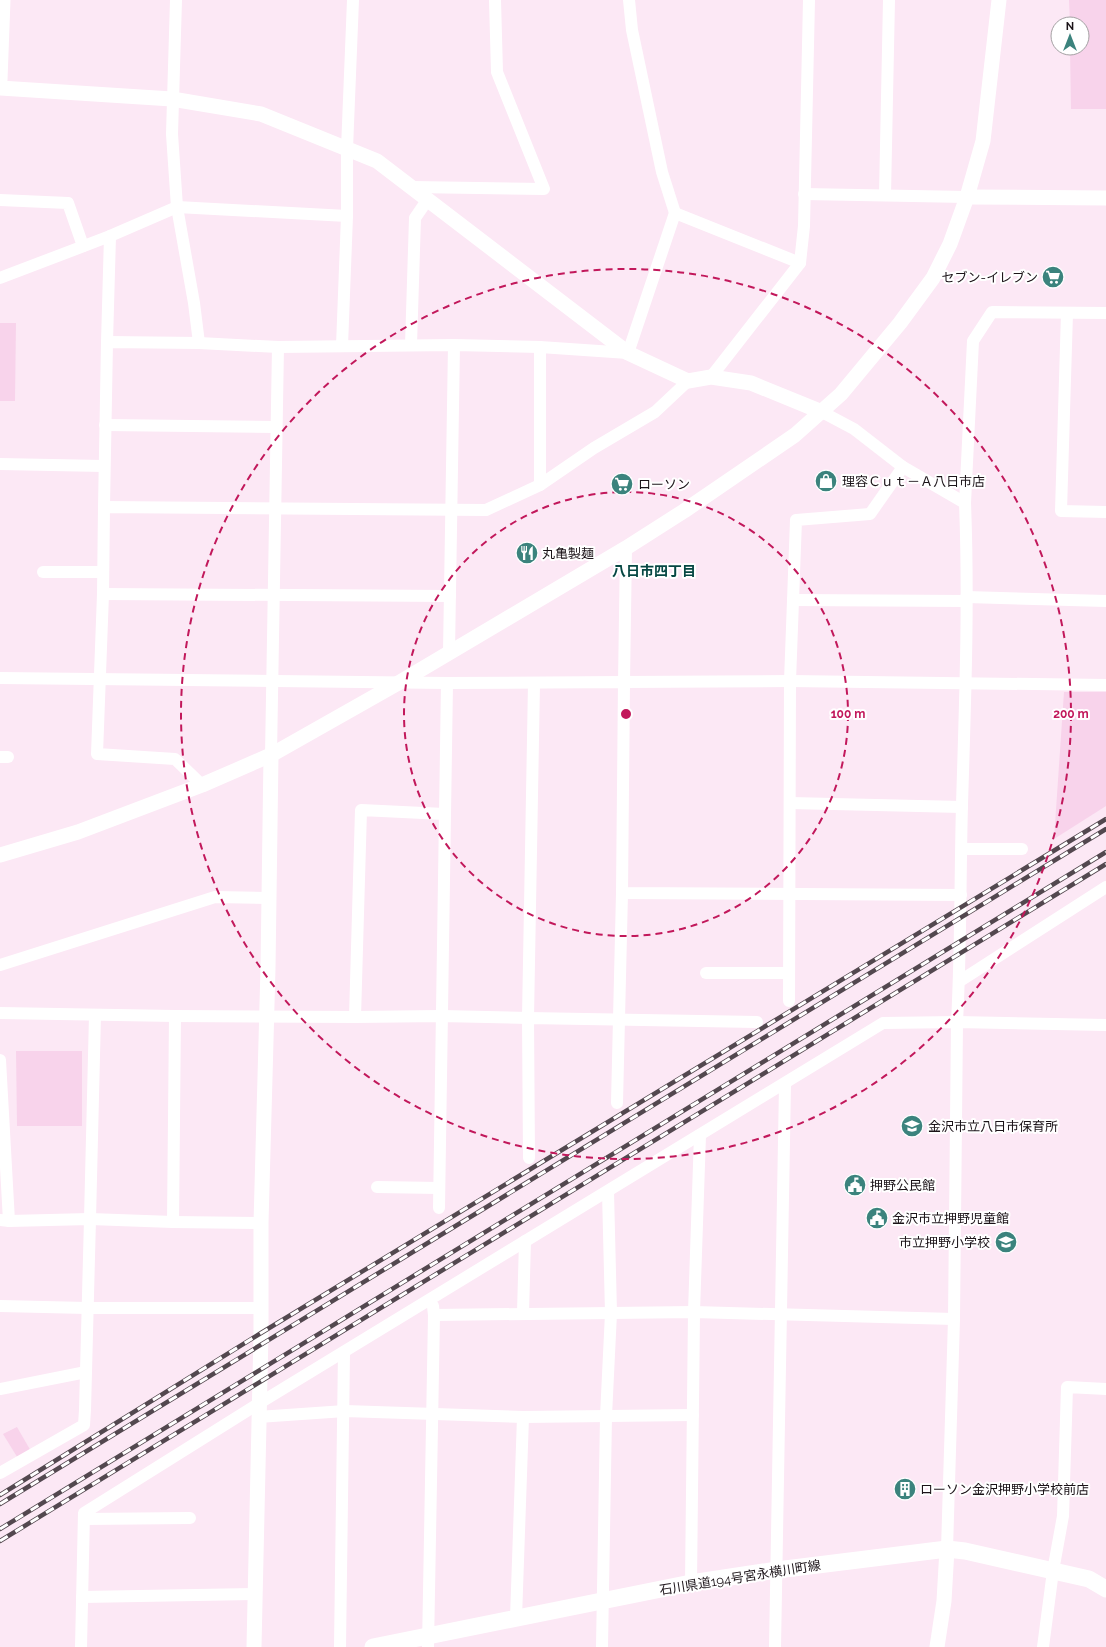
<svg xmlns="http://www.w3.org/2000/svg" width="1106" height="1647" font-family="Raleway,'Noto Sans JP',sans-serif">
	<style>
		.green { fill: #f8d3eb }
		.lines { fill: none; stroke-linecap: round; stroke-linejoin: round }
		.minor { stroke: #fff; stroke-width: 12 }
		.tertiary { stroke: #fff; stroke-width: 15 }
		.secondary { stroke: #fff; stroke-width: 17 }
		.rail-casing { stroke: #53484f; stroke-width: 4.5 }
		.rail { stroke: #fff; stroke-width: 3; stroke-dasharray: 9; stroke-linecap: butt }
		.ring { fill: none; stroke: #c2185b; stroke-width: 2; stroke-dasharray: 7 5 }
		.labels { text-anchor: middle; stroke-width: 4; stroke-linejoin: round; paint-order: stroke }
		.poi-label { font-size: 13px; fill: #1b1318; stroke: #fff; text-anchor: start }
		.street-label { font-size: 13px; fill: #1b1318; stroke: #fff }
		.neighbourhood-label { font-size: 14px; font-weight: bold; fill: #064743; stroke: #fff }
		.centre { fill: #c2185b; stroke: #fff; stroke-width: 2 }
		.ring-label { font-size: 12px; text-anchor: middle; font-weight: bold; fill: #c2185b; stroke: #fff; stroke-width: 4; stroke-linejoin: round; paint-order: stroke }
	</style>
	<rect width="100%" height="100%" fill="#fce8f5"/>
	<!-- green -->
	<g class="green">
		<polygon points="1069,0 1106,0 1106,109 1071,109 1070,48 1082,48 1082,24 1070,24"/>
		<polygon points="0,323 16,323 15,401 0,401"/>
		<polygon points="1064,692 1106,692 1106,806 1054,839"/>
		<polygon points="16,1051 82,1051 82,1126 17,1126"/>
		<polygon points="17,1427 32,1453 19,1460 3,1434"/>
	</g>
	<g class="lines">
		<!-- minor -->
		<g class="minor">
			<polyline points="176,0 172,134 177,207 194,303 199,343"/>
			<polyline points="629,0 632,30 662,172 675,213"/>
			<polyline points="412,187 544,189 497,72 495,0"/>
			<polyline points="804,194 967,197"/>
			<polyline points="885,195 889,0"/>
			<polyline points="0,200 68,203 83,246"/>
			<polyline points="110,236 177,207 347,216"/>
			<polyline points="0,278 110,236 107,342"/>
			<polyline points="1067,313 1061,511 1106,512"/>
			<polyline points="411,345 415,218 428,199"/>
			<polyline points="342,346 347,216 347,149 353,0"/>
			<polyline points="540,347 540,485"/>
			<polyline points="711,377 800,263 804,226 809,0"/>
			<path d="M 822,412 L 854,429 L 903,467 L 965,503 C 969,604 965,704 962,805 C 960,878 961,950 957,1022 L 954,1319 L 947,1549"/>
			<polyline points="105,425 276,427"/>
			<polyline points="0,464 104,466"/>
			<polyline points="965,503 973,341 992,312 1106,313"/>
			<polyline points="104,507 107,342 199,343 278,347 454,345 540,347 628,353 675,213 800,263"/>
			<polyline points="626,548 624,682 790,681 1106,685"/>
			<polyline points="43,572 103,572"/>
			<polyline points="103,594 450,596"/>
			<polyline points="966,597 1106,601"/>
			<polyline points="793,600 966,601"/>
			<polyline points="449,652 454,345"/>
			<polyline points="0,678 447,683 624,682 622,893 961,895"/>
			<polyline points="271,755 278,347"/>
			<polyline points="0,757 8,757"/>
			<polyline points="202,785 175,759 97,754 103,594 104,507 486,510 540,485 594,448 655,412 688,381"/>
			<polyline points="790,803 962,807"/>
			<polyline points="962,849 1022,849"/>
			<polyline points="0,965 215,897 268,898"/>
			<polyline points="706,973 789,973"/>
			<polyline points="960,981 1106,887"/>
			<polyline points="789,1001 790,681 796,520 870,514 903,467"/>
			<polyline points="0,1013 175,1016 355,1017 441,1016 528,1018 534,683"/>
			<polyline points="95,1015 90,1219 173,1222 175,1016"/>
			<polyline points="355,1017 361,810 444,814"/>
			<polyline points="0,1060 9,1221 0,1220"/>
			<polyline points="617,1103 622,893"/>
			<polyline points="529,1158 528,1018 757,1022"/>
			<polyline points="377,1187 439,1188"/>
			<polyline points="439,1208 447,683"/>
			<polyline points="173,1222 261,1223"/>
			<polyline points="0,1306 87,1308 261,1308"/>
			<polyline points="523,1313 525,1241"/>
			<polyline points="434,1315 694,1312 954,1319"/>
			<polyline points="0,1389 86,1372"/>
			<polyline points="258,1417 345,1411 523,1417 693,1415"/>
			<polyline points="0,1473 84,1425 85,1410 90,1219 9,1221"/>
			<polyline points="84,1519 190,1518"/>
			<polyline points="691,1583 694,1312 700,1135"/>
			<polyline points="82,1597 254,1594"/>
			<polyline points="516,1618 523,1417"/>
			<polyline points="81,1647 84,1513 258,1404 883,1023 957,1022 1106,1025"/>
			<polyline points="340,1647 344,1352"/>
			<polyline points="428,1647 434,1315 433,1306"/>
			<polyline points="602,1647 606,1416 611,1313 608,1192"/>
			<polyline points="775,1647 785,1085"/>
			<polyline points="1043,1647 1053,1571 1063,1516 1067,1387 1106,1389"/>
		</g>
		<!-- tertiary -->
		<g class="tertiary">
			<polyline points="0,80 3,0"/>
			<polyline points="0,88 172,99 261,114 377,161 628,353 688,381 711,377 751,383 822,412"/>
			<polyline points="967,197 1106,198"/>
			<polyline points="0,855 78,832 202,785 271,755 400,682 626,548 684,511 795,435 841,394 900,323 933,278 950,244 967,197 983,141 999,0"/>
			<polyline points="254,1647 261,1333 261,1223 268,968 271,755"/>
			<polyline points="937,1647 944,1601 947,1549"/>
		</g>
		<!-- secondary -->
		<polyline class="secondary" points="373,1647 691,1583 777,1570 947,1549 965,1551 1089,1579 1106,1589"/>
		<!-- rail casing -->
		<g class="rail-casing">
			<g id="rail">
				<polyline points="0,1495 261,1333 1106,819"/>
				<polyline points="0,1504 1106,829"/>
				<polyline points="0,1529 1106,852"/>
				<polyline points="0,1541 1106,864"/>
			</g>
		</g>
		<!-- rail -->
		<use href="#rail" class="rail"/>
	</g>
	<!-- distance rings -->
	<g class="ring">
		<circle cx="626" cy="714" r="222"/>
		<circle cx="626" cy="714" r="445"/>
	</g>
	<!-- icons -->
	<defs>
		<g id="supermarket-disc" transform="scale(1.15)"><circle r="9.5" fill="#3b837d" stroke="#fff"/><path d="M-6-5.5h2.5l.6 2H6L4.5 2H-2.5L-4.4-4H-6ZM-1.5 3.2a1.3 1.3 0 1 0 .1 0ZM3 3.2a1.3 1.3 0 1 0 .1 0Z" fill="#fff"/></g>
		<g id="shop-disc" transform="scale(1.15)"><circle r="9.5" fill="#3b837d" stroke="#fff"/><path d="M-5-2.5h2.3a2.7 3.5 0 0 1 5.4 0H5L5.5 6h-11ZM-1.5-2.5h3a1.5 2.3 0 0 0-3 0Z" fill="#fff"/></g>
		<g id="restaurant-disc" transform="scale(1.15)"><circle r="9.5" fill="#3b837d" stroke="#fff"/><path d="M-5-6h1v4h1v-4h1v4h1v-4h1v5L-1.5 .5V6h-2V.5L-5-1ZM5-6V6H3V1.5H1.5Q1.5-4 5-6Z" fill="#fff"/></g>
		<g id="school-disc" transform="scale(1.15)"><circle r="9.5" fill="#3b837d" stroke="#fff"/><path d="M0-5L7-2L0 1L-7-2ZM-4 1L0 2.5L4 1V4Q0 6-4 4Z" fill="#fff"/></g>
		<g id="civic-disc" transform="scale(1.15)"><circle r="9.5" fill="#3b837d" stroke="#fff"/><path d="M-.6-6.5H3V-4.5H.6V-3L4-1V1h2V6H-6V1h2V-1L-.6-3ZM-1.2 2.5V6h2.4V2.5Z" fill="#fff"/></g>
		<g id="building-disc" transform="scale(1.15)"><circle r="9.5" fill="#3b837d" stroke="#fff"/><path d="M-4-6H4V6H1V3H-1V6H-4ZM-2.5-4.3h1.7v1.8h-1.7ZM.8-4.3h1.7v1.8H.8ZM-2.5-1h1.7V.8h-1.7ZM.8-1h1.7V.8H.8Z" fill="#fff"/></g>
	</defs>
	<g fill-rule="evenodd">
		<use href="#supermarket-disc" x="1053" y="277"/>
		<use href="#shop-disc" x="826" y="481"/>
		<use href="#supermarket-disc" x="622" y="484"/>
		<use href="#restaurant-disc" x="527" y="553"/>
		<use href="#school-disc" x="912" y="1126"/>
		<use href="#civic-disc" x="855" y="1185"/>
		<use href="#civic-disc" x="877" y="1218"/>
		<use href="#school-disc" x="1006" y="1242"/>
		<use href="#building-disc" x="905" y="1489"/>
	</g>
	<g class="labels">
		<!-- poi labels -->
		<g class="poi-label">
			<text x="1038" y="282" text-anchor="end">セブン-イレブン</text>
			<text x="842" y="486">理容Ｃｕｔ－Ａ八日市店</text>
			<text x="638" y="489">ローソン</text>
			<text x="542" y="558">丸亀製麺</text>
			<text x="928" y="1131">金沢市立八日市保育所</text>
			<text x="870" y="1190">押野公民館</text>
			<text x="892" y="1223">金沢市立押野児童館</text>
			<text x="990" y="1247" text-anchor="end">市立押野小学校</text>
			<text x="920" y="1494">ローソン金沢押野小学校前店</text>
		</g>
		<!-- street labels -->
		<g class="street-label">
			<text transform="translate(740 1577) rotate(-9)" y="5">石川県道194号宮永横川町線</text>
		</g>
		<!-- neighbourhood labels -->
		<g class="neighbourhood-label">
			<text x="654" y="576">八日市四丁目</text>
		</g>
	</g>
	<circle cx="626" cy="714" r="6" class="centre"/>
	<g class="ring-label">
		<text x="848" y="718">100 m</text>
		<text x="1071" y="718">200 m</text>
	</g>
	<!-- north arrow -->
	<g transform="translate(1070 36)"><circle r="19" fill="#ffffff" stroke="#a4a1a3"/>
	<path d="M0-3L7 15L0 10L-7 15Z" fill="#3b837d"/>
	<text y="-6" font-size="11" font-weight="bold" text-anchor="middle" fill="#1b1318">N</text>
	</g>
</svg>
